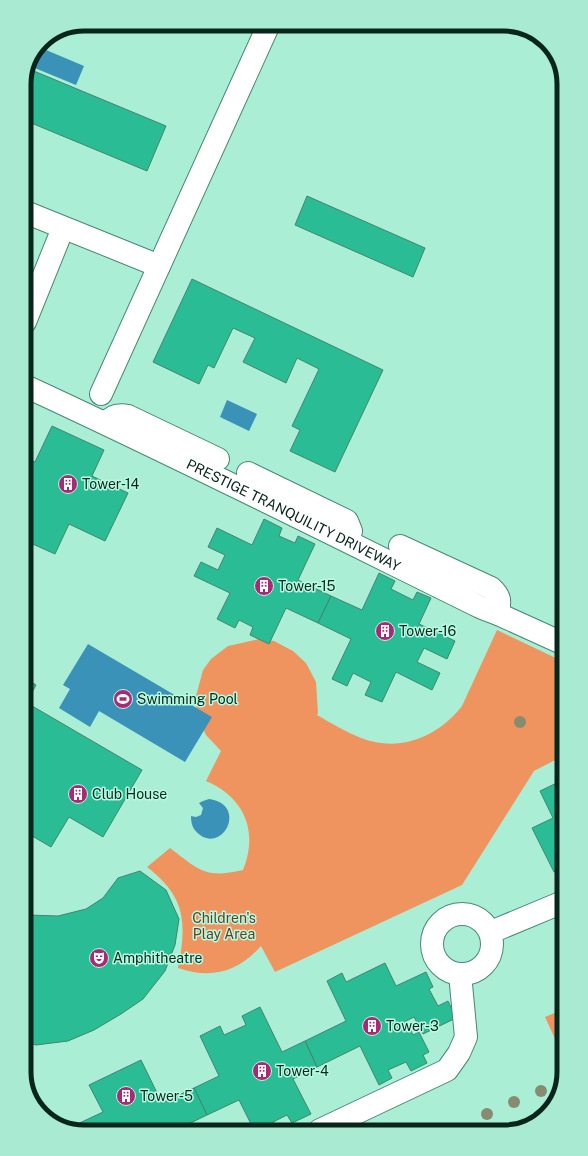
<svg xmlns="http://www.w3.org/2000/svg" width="588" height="1156" font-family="'Public Sans',sans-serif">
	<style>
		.green { fill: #ef945f }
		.water { fill: #3b92b8 }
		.building { fill: #2abc95; stroke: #43856f }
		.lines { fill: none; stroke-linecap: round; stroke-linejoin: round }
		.minor-casing { stroke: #478973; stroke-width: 24 }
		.minor { stroke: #fff; stroke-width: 22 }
		.tree { fill: #878c71 }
		.labels { text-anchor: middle; stroke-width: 3; stroke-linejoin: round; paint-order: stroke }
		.poi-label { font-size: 14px; fill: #09251c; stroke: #b7fbe2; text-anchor: start }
		.street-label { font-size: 14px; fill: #09251c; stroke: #b7fbe2 }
		.park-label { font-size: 14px; fill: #6b3b20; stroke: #b7fbe2 }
		.rim { fill: none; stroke: #09251c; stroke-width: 5 }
	</style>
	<rect width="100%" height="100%" fill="#aaeed5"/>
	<!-- green -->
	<g class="green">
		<path d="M 497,630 L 562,661 L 563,756 L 534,771 L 462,885 L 275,972 L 261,946 C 237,973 211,979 178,968 C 187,923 186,897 147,867 L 170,848 C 199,870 205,879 243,870 C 259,831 244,797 206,781 L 221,751 L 206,735 L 199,721 L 195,700 L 203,670 L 211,659 L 228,646 L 259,639 L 274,641 L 293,651 L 306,663 L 316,682 L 318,713 L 317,715 C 331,723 346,732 361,738 C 399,753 438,737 462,706 Z"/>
		<polygon points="564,1009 564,1058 545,1017"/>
	</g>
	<!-- water -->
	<g class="water">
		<polygon points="39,47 84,66 76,85 30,66"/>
		<polygon points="227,400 257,414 249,431 220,417"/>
		<polygon points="88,644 212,717 185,762 99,711 90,727 59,708 70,689 63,685"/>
		<path d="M 209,799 C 247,804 225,852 200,835 C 193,830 191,824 191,816 L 196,817 L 201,815 L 203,808 L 199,803 L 203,801 Z"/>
	</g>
	<!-- building -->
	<g class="building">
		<polygon points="29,69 166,126 147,171 24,120 24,80"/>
		<polygon points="307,196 425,248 413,277 295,225"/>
		<polygon points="192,279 383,370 335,472 290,451 300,430 292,426 319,369 297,358 286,383 243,362 255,338 233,328 214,368 208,365 199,384 153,362"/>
		<polygon points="52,426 104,450 92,476 128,493 105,541 69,524 55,554 26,541 26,458 35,462"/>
		<polygon points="264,519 282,528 279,536 295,543 298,536 315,544 298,580 331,596 318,623 286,608 269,644 250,635 253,627 239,620 235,628 217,619 230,593 194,576 201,562 218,570 225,555 208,547 217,528 252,545"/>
		<polygon points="379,573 395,581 391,589 413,600 417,592 431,598 419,624 455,641 447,659 424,648 417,662 440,673 432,690 396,672 382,702 365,695 371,682 353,673 347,686 332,679 351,639 318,623 331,596 362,610"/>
		<polygon points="27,679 36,685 27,702"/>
		<polygon points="27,703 142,770 103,837 69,817 51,847 27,833"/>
		<polygon points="563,780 563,868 554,872 532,828 553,818 540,791"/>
		<polygon points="140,871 166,890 179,919 175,945 165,971 143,999 121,1014 94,1030 68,1041 36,1045 28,1043 28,915 58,916 86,909 103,898 118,878"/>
		<polygon points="385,963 396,986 426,972 433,987 429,989 438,1006 448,1001 456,1018 423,1034 414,1017 406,1021 413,1035 419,1032 429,1052 423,1055 427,1063 411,1071 406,1062 388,1070 392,1078 379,1085 360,1046 317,1067 305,1041 346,1021 327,981 342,973 346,982"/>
		<polygon points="260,1007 282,1052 305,1041 317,1067 293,1079 311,1114 292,1123 287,1115 273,1122 277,1130 254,1130 239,1100 207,1115 194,1088 219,1076 200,1036 220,1026 224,1035 246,1025 242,1016"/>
		<polygon points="141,1060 162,1103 194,1088 207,1115 174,1131 80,1132 69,1128 103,1112 89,1085"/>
	</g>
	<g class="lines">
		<!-- minor casing -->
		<g class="minor-casing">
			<g id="minor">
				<polyline points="25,212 159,266"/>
				<polyline points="25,322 63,228"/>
				<path id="s1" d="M 25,386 C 179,457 330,533 482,608 L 498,614 L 562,643"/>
				<polyline points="101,394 269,24"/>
				<path d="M 106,423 C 112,415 119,414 128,416 L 218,459"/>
				<polyline points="248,473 347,521 351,531 348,541"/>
				<path d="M 400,546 L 491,588 C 501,597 500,601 498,614"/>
				<circle cx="462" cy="944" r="30"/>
				<polyline points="491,932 563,902"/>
				<polyline points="320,1130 447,1070 459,1053 466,1037 460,974"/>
			</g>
		</g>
		<!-- minor -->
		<use href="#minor" class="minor"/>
	</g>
	<!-- trees -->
	<g class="tree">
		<circle cx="520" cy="722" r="6"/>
		<circle cx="541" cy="1091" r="6"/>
		<circle cx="514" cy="1102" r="6"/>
		<circle cx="487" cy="1114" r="6"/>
	</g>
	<!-- icons -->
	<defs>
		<g id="building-disc" transform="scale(1)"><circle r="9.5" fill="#aa2874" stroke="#b7fbe2"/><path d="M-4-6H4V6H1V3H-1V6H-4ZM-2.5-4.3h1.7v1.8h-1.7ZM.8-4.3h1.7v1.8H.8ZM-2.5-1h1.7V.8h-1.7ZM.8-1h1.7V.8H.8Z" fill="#fff"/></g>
		<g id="stadium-disc" transform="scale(1)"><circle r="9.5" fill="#aa2874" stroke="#b7fbe2"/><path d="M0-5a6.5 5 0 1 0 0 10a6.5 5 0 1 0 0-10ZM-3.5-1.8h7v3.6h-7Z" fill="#fff"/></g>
		<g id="theatre-disc" transform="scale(1)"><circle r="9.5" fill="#aa2874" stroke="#b7fbe2"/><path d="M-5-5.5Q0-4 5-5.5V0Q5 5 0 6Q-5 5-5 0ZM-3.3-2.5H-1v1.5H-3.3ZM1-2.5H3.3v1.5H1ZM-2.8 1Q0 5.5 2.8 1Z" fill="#fff"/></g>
	</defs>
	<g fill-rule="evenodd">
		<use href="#building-disc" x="68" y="484"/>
		<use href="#building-disc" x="264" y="586"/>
		<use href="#building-disc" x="385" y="631"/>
		<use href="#stadium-disc" x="123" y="699"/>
		<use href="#building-disc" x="78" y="794"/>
		<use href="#theatre-disc" x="99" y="958"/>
		<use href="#building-disc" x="372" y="1026"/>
		<use href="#building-disc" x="262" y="1071"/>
		<use href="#building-disc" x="126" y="1096"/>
	</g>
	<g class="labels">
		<!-- poi labels -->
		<g class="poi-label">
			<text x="82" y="489">Tower-14</text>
			<text x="278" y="591">Tower-15</text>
			<text x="399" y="636">Tower-16</text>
			<text x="137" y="704">Swimming Pool</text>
			<text x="92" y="799">Club House</text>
			<text x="113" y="963">Amphitheatre</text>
			<text x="386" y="1031">Tower-3</text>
			<text x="276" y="1076">Tower-4</text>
			<text x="140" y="1101">Tower-5</text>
		</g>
		<!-- street labels -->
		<g class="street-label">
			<text dy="5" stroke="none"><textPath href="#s1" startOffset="298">PRESTIGE TRANQUILITY DRIVEWAY</textPath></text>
		</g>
		<!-- park labels -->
		<g class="park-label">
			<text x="224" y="923">Children's<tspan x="224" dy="16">Play Area</tspan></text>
		</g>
	</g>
	<!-- crop -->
	<path d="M0 0H588V1156H0ZM84 31H504A53 53 0 0 1 557 84V1072A53 53 0 0 1 504 1125H84A53 53 0 0 1 31 1072V84A53 53 0 0 1 84 31Z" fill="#a9ead2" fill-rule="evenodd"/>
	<path class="rim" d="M84 31H504A53 53 0 0 1 557 84V1072A53 53 0 0 1 504 1125H84A53 53 0 0 1 31 1072V84A53 53 0 0 1 84 31Z"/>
</svg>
